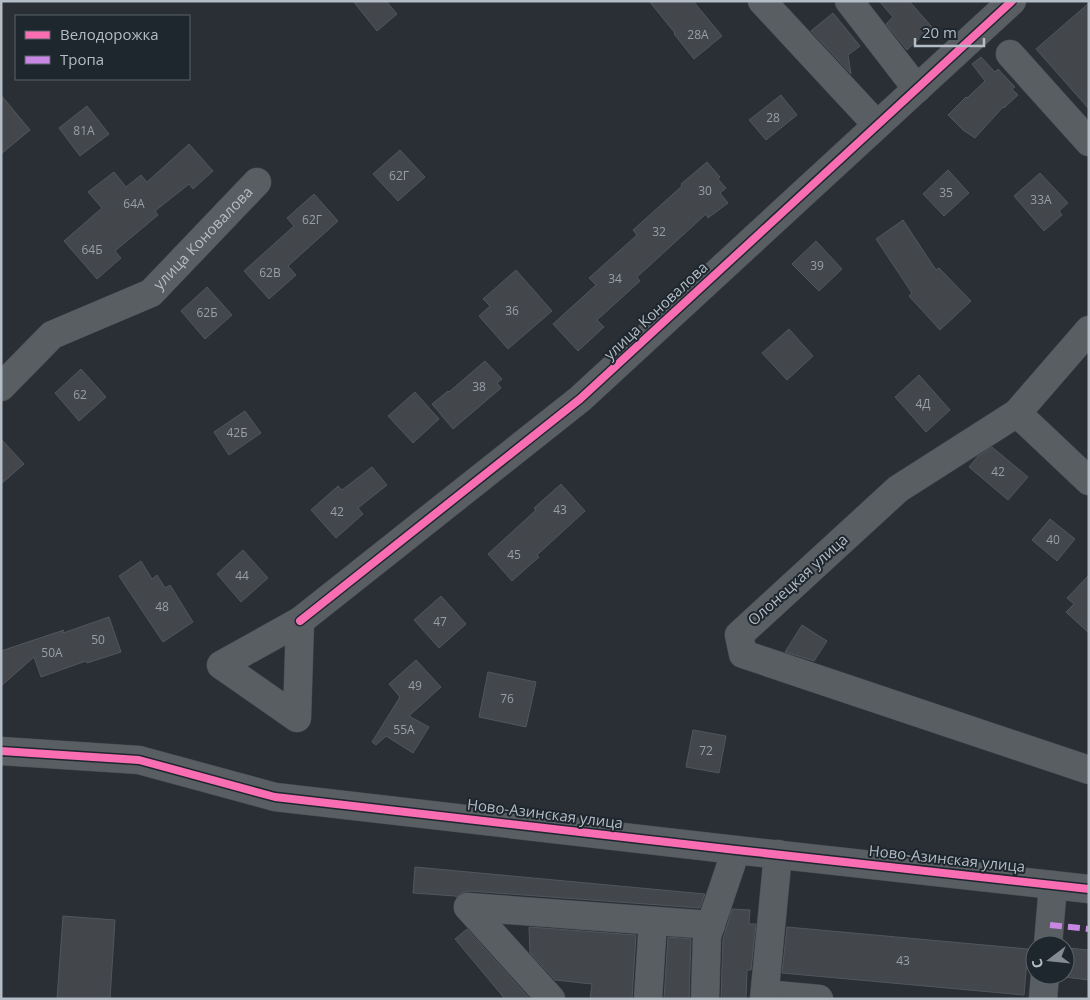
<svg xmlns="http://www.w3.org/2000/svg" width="1090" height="1000" font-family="'Open Sans',sans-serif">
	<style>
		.building { fill: #43474c; stroke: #51565d }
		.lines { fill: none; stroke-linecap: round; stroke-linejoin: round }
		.minor-casing { stroke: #484b50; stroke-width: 29 }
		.minor { stroke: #595e62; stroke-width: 28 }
		.quiet { stroke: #c787e3; stroke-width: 6; stroke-dasharray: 12 6; stroke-linecap: butt }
		.cycleway-casing { stroke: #1e262e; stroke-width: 11 }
		.cycleway { stroke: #f96db3; stroke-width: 8 }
		.labels { text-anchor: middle; stroke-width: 4; stroke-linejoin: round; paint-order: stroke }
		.number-label { font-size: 12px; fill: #989fa7 }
		.street-label { font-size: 15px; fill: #b4bcc5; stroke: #1e262e }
	</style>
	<rect width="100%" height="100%" fill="#2a2f35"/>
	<!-- building -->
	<g class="building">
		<polygon points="353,1 386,1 397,14 377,31"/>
		<polygon points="649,1 693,1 722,36 694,59 674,34 675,33"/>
		<polygon points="879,1 909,1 932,27 907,50 886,24 893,17"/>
		<polygon points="1089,3 1089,109 1036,49"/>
		<polygon points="833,13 860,46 848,55 851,74 811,31"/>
		<polygon points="981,57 995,72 998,69 1015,87 1012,89 1018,95 1004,108 1003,107 975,138 963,130 948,115 966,97 967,98 985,81 972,64"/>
		<polygon points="1,95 30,130 1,154"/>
		<polygon points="781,95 797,115 766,140 749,120"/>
		<polygon points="87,106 109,134 80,156 59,128"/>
		<polygon points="189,144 213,171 193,189 189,184 155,211 158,215 115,251 121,258 97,279 64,241 102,208 88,192 114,172 126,187 141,175 147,182"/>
		<polygon points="400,150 425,177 398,201 373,174"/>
		<polygon points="707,162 720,177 718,179 726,188 720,193 728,203 708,218 706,214 637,277 640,281 597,320 604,327 578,351 553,324 596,285 589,278 637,235 633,230 682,186 681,184"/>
		<polygon points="948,170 969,193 944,216 923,194"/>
		<polygon points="1040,173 1068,203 1059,211 1062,215 1044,231 1014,196"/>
		<polygon points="314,194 338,221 288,266 296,275 269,299 244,271 294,226 287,218"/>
		<polygon points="903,220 936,270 939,268 971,301 940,330 909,296 912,293 876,239"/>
		<polygon points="816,241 842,269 819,291 792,264"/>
		<polygon points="516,270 552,311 508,349 479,316 490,306 483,299"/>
		<polygon points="207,287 232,315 205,339 181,311"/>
		<polygon points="789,329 813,356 787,380 762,353"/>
		<polygon points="485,361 502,379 497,383 501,388 453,429 432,404 448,391 449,392"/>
		<polygon points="81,369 106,397 79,421 55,393"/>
		<polygon points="919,375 950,410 926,432 895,397"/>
		<polygon points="415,392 439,419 413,443 388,416"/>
		<polygon points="245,411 261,433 229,455 214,432"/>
		<polygon points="1,439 24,464 1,484"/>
		<polygon points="992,447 1028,477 1008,500 969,467 978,456"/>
		<polygon points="372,467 387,485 358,508 363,514 336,538 311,510 338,486 342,490"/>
		<polygon points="561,484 585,511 537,555 539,557 512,581 488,554 536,510 534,508"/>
		<polygon points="1050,519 1075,539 1057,561 1032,540"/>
		<polygon points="243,550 268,578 241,602 217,574"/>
		<polygon points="141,561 152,579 157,575 165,588 170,585 193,622 163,642 119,576"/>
		<polygon points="1089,575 1089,633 1066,612 1074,604 1067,598"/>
		<polygon points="441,596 466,624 439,648 414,620"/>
		<polygon points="109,617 121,652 87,663 86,661 41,677 34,657 1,686 1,651 64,630 63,631 63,633"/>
		<polygon points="802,625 827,641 814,661 785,652"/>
		<polygon points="416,660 441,687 409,716 429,727 413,753 386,736 376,745 372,742 400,697 389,684"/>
		<polygon points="488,672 536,682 526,727 479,717"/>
		<polygon points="693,730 726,736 719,773 686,767"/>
		<polygon points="415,867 705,894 700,908 469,891 462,893 457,897 455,896 413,893"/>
		<polygon points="732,909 750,910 749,924 756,924 751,970 747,970 746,999 721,999 723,939"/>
		<polygon points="63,916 115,920 110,999 57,999"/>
		<polygon points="529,927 636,935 632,999 590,999 592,984 555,980 530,953"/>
		<polygon points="787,927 1028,949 1024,995 782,973"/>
		<polygon points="467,929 530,999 505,999 455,939"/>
		<polygon points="668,937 691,939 689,999 664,999"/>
		<polygon points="1068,948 1089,950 1089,980 1065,977"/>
	</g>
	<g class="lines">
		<!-- minor casing -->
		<g class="minor-casing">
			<g id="minor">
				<polyline points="762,1 877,125"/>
				<polyline points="849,1 917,89"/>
				<polyline points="1010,54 1089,142"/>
				<path id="s1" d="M 1,387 L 52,335 L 151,293 L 257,182"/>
				<polyline points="1017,413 1089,330"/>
				<polyline points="1089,481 1017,413 898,489 739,635 743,654 1089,770"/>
				<polyline points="300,621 580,399 1012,1"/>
				<polygon points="300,621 297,718 221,665"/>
				<polyline points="1,751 139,760 275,797 736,850 1089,889"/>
				<polyline points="468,907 711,925"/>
				<polyline points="468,907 551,999"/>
				<polyline points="1048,945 1053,885"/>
				<polyline points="765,994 819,999"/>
				<polyline points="648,999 653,921"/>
				<polyline points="705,999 707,936 736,850"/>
				<polyline points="764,999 778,854"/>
				<polyline points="1043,999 1045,975"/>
			</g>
		</g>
		<!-- minor -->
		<use href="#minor" class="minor"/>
		<!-- quiet -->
		<polyline class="quiet" points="1050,925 1089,929"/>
		<!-- cycleway casing -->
		<g class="cycleway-casing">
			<g id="cycleway">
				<polyline points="300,621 580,399 1012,1"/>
				<polyline points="1,751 139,760 275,797 736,850 1089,889"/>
			</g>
		</g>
		<!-- cycleway -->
		<use href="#cycleway" class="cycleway"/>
	</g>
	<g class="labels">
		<!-- number labels -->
		<g class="number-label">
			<text x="698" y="39">28А</text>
			<text x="773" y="122">28</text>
			<text x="84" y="135">81А</text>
			<text x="399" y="180">62Г</text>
			<text x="705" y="195">30</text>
			<text x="946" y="197">35</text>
			<text x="1041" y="204">33А</text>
			<text x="134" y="208">64А</text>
			<text x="312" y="224">62Г</text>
			<text x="659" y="236">32</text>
			<text x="92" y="254">64Б</text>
			<text x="817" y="270">39</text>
			<text x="270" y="277">62В</text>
			<text x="615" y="283">34</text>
			<text x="512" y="315">36</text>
			<text x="207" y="317">62Б</text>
			<text x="479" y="391">38</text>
			<text x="80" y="399">62</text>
			<text x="923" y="408">4Д</text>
			<text x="237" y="437">42Б</text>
			<text x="998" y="476">42</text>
			<text x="560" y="514">43</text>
			<text x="337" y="516">42</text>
			<text x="1053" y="544">40</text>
			<text x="514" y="559">45</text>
			<text x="242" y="580">44</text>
			<text x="162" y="611">48</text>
			<text x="440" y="626">47</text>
			<text x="98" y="644">50</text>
			<text x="52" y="657">50А</text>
			<text x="415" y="690">49</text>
			<text x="507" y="703">76</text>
			<text x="404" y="734">55А</text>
			<text x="706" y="755">72</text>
			<text x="903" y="965">43</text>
		</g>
		<!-- street labels -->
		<g class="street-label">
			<text dy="5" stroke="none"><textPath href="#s1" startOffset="256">улица Коновалова</textPath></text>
			<text transform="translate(656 311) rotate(-43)" y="5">улица Коновалова</text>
			<text transform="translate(798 580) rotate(-42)" y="5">Олонецкая улица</text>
			<text transform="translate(545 814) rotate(7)" y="5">Ново-Азинская улица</text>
			<text transform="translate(947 859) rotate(6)" y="5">Ново-Азинская улица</text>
		</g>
	</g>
	<!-- border -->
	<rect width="1090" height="1000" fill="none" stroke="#b4bcc5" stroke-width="5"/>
	<!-- legend -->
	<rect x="15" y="15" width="175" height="65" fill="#1e262e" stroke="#5a626a"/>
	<rect x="25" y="31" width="25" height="8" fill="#f96db3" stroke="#5a626a"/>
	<text x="60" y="40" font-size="15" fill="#b4bcc5">Велодорожка</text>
	<rect x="25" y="56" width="25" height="8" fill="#c787e3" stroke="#5a626a"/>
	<text x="60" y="65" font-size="15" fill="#b4bcc5">Тропа</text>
	<!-- north arrow -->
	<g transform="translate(1050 960) rotate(254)"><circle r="24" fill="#1e262e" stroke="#5a626a"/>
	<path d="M0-4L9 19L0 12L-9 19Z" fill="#848b93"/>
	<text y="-8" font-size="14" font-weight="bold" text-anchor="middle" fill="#b4bcc5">С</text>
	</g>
	<!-- scale -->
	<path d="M915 38v8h69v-8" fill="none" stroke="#b4bcc5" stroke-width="2.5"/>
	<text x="922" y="38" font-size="15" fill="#b4bcc5" stroke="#1e262e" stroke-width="4" paint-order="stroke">20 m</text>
</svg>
